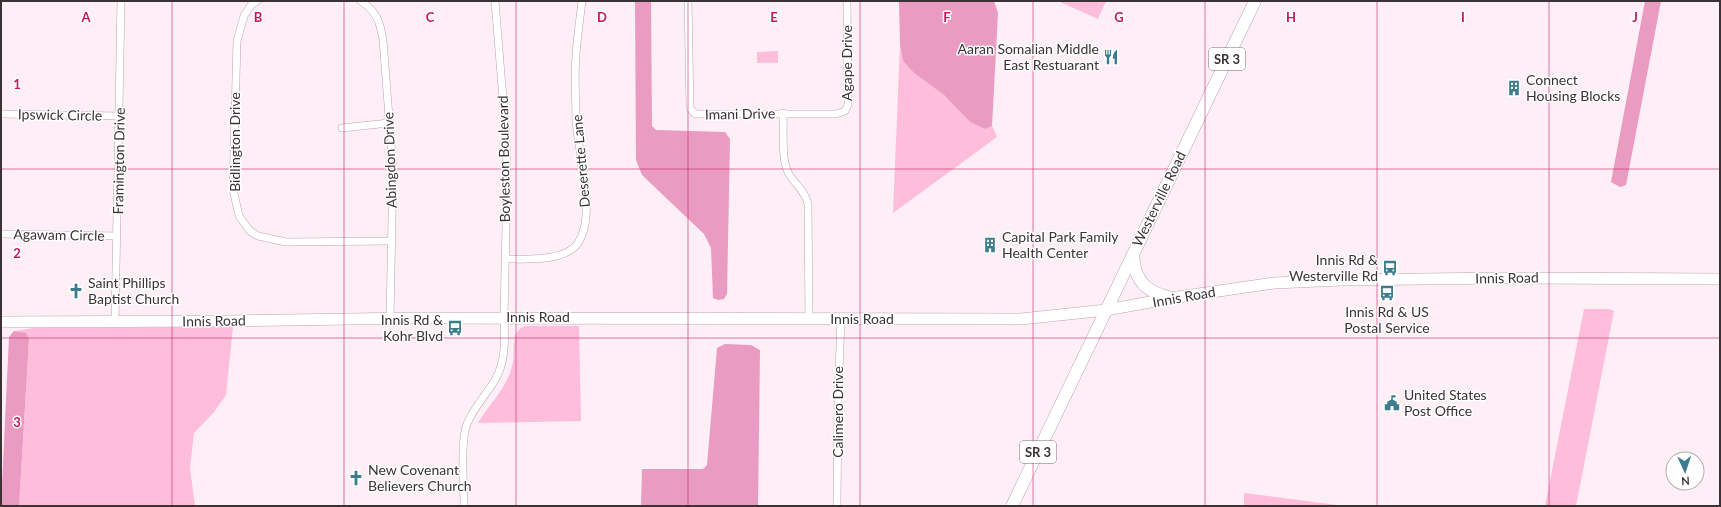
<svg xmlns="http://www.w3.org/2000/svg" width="1721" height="507" font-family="Lato,sans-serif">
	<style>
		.green { fill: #febddb }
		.forest { fill: #ea9bc1 }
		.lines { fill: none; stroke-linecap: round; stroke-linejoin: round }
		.street-casing { stroke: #baa3ad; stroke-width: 8 }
		.secondary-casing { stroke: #baa3ad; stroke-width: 12 }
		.primary-casing { stroke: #baa3ad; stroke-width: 13 }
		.street { stroke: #fff; stroke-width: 7 }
		.secondary { stroke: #fff; stroke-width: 11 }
		.primary { stroke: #fff; stroke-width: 12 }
		.grid { fill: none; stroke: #c2185b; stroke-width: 1; stroke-opacity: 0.55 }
		.labels { text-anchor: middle; stroke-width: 3; stroke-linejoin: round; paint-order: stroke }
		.shield { fill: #fff; stroke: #767072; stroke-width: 1 }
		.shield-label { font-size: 13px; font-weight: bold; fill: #3b3236 }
		.poi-label { font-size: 14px; fill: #3b3236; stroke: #fff; text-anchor: start }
		.street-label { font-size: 14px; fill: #3b3236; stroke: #fff }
		.grid-label { font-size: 13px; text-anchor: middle; font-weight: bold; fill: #c2185b; stroke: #fff; stroke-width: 3; stroke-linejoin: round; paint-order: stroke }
	</style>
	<rect width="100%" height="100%" fill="#feeef5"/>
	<!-- green -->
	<g class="green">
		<polygon points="1058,1 1106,1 1098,19"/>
		<polygon points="900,44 903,61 914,73 944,95 970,122 985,129 992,126 997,137 893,213"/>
		<polygon points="778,51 778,63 757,63 757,52"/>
		<polygon points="1584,309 1609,309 1614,311 1576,506 1545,506"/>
		<path d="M 525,326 L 579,326 L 581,421 L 478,423 C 490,403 509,386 513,362 C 515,349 510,332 525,326 Z"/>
		<polygon points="233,327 226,395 214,412 194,433 190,468 195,506 19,506 29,339 14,331 34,328"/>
		<polygon points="1244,493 1345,506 1244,506"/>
	</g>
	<!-- forest -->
	<g class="forest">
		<polygon points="635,1 651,1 652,126 656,130 725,132 730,139 727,294 724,299 718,300 713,298 711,248 704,234 642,175 636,160"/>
		<polygon points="899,1 994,1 998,13 992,126 985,129 970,122 944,95 914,73 903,61 900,44"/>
		<polygon points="1645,1 1661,1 1626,185 1620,187 1611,182"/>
		<polygon points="14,331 26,333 29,339 19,506 1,506 9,337"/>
		<polygon points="725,344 751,345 760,350 758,506 641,506 642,469 703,469 707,465 717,348"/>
	</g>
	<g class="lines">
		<!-- street casing -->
		<g class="street-casing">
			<g id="street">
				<polyline points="257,1 251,5 244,16 237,41 233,189 239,216 250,231 258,236 286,242 391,241"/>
				<path d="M 361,1 C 377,12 380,22 383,40 L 393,169 L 390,318"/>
				<polyline points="688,1 690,108 695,114 836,114 845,111 848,105 847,1"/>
				<path d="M 783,113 C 784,129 781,159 788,172 C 794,184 805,190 808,204 L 809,319"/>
				<polyline points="1,114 120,116"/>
				<polyline points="342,128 389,123"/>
				<polyline points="1,234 117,236"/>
				<path d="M 505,259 C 525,259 565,262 578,243 C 597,215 578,153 576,120 C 576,99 574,77 576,56 C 577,37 580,19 582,1"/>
				<polyline points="115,322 121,1"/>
				<path d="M 464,506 C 464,485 460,442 467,424 C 474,407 486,395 495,380 C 506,362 505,338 504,317 L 507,180 L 506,136 L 495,1"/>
				<polyline points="837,506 838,398 841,319"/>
			</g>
		</g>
		<!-- secondary casing -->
		<g class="secondary-casing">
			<polyline id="secondary" points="1,322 230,321 414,318 1021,319 1106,310 1178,297 1274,283 1341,280 1503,278 1720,279"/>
		</g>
		<!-- primary casing -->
		<g class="primary-casing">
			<g id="primary">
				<path d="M 1133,255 C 1135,282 1146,292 1172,298"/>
				<polyline points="1012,506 1255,1"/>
			</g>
		</g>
		<!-- street -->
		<use href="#street" class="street"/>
		<!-- secondary -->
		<use href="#secondary" class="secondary"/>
		<!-- primary -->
		<use href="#primary" class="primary"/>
	</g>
	<!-- grid -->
	<path class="grid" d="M 172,1 L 172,506M 344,1 L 344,506M 516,1 L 516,506M 688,1 L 688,506M 860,1 L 860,506M 1033,1 L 1033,506M 1205,1 L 1205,506M 1377,1 L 1377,506M 1549,1 L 1549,506M 1,169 L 1720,169M 1,338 L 1720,338"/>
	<!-- icons -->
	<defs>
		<g id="restaurant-bare" transform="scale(1.2)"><path d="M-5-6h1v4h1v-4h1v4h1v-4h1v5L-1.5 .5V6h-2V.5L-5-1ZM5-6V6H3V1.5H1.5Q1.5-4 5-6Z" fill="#3b7d8e" stroke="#fff" stroke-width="2.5" paint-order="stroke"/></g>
		<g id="building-bare" transform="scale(1.2)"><path d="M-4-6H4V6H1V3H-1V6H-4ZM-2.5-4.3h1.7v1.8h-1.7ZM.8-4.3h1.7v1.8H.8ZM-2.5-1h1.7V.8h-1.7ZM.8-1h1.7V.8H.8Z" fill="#3b7d8e" stroke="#fff" stroke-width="2.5" paint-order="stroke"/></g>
		<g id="bus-bare" transform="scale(1.2)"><path d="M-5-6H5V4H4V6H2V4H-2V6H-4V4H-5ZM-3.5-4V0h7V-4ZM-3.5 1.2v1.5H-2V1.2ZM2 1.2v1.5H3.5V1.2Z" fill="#3b7d8e" stroke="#fff" stroke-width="2.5" paint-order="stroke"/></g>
		<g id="church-bare" transform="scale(1.2)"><path d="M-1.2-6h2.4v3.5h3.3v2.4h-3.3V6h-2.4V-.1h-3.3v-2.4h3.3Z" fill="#3b7d8e" stroke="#fff" stroke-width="2.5" paint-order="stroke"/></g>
		<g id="civic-bare" transform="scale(1.2)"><path d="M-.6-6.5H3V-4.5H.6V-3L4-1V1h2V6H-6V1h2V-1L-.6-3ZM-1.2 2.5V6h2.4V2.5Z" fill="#3b7d8e" stroke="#fff" stroke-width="2.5" paint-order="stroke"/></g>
	</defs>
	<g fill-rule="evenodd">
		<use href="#restaurant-bare" x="1111" y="57"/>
		<use href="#building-bare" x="1514" y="88"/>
		<use href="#building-bare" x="990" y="245"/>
		<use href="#bus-bare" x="1390" y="268"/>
		<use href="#church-bare" x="76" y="291"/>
		<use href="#bus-bare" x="1387" y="293"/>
		<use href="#bus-bare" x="455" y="328"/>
		<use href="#civic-bare" x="1392" y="403"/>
		<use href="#church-bare" x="356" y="478"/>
	</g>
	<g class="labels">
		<!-- shield labels -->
		<g class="shield">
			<rect x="1209" y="48" width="36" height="22" rx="3"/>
			<rect x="1020" y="441" width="36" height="22" rx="3"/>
		</g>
		<g class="shield-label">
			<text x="1227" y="64">SR 3</text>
			<text x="1038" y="457">SR 3</text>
		</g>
		<!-- poi labels -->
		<g class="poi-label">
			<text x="1099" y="54" text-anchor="end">Aaran Somalian Middle<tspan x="1099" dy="16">East Restuarant</tspan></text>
			<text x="1526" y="85">Connect<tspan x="1526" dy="16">Housing Blocks</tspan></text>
			<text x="1002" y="242">Capital Park Family<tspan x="1002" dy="16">Health Center</tspan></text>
			<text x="1378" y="265" text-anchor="end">Innis Rd &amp;<tspan x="1378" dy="16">Westerville Rd</tspan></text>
			<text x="88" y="288">Saint Phillips<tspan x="88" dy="16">Baptist Church</tspan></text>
			<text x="1387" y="317" text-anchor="middle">Innis Rd &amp; US<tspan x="1387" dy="16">Postal Service</tspan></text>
			<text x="443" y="325" text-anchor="end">Innis Rd &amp;<tspan x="443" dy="16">Kohr Blvd</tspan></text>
			<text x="1404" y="400">United States<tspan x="1404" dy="16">Post Office</tspan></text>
			<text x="368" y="475">New Covenant<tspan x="368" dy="16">Believers Church</tspan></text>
		</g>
		<!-- street labels -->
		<g class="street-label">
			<text transform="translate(847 63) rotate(-90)" y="5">Agape Drive</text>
			<text transform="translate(740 114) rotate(-1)" y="5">Imani Drive</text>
			<text transform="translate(60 115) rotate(1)" y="5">Ipswick Circle</text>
			<text transform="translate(235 142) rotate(-90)" y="5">Bidlington Drive</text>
			<text transform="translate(504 159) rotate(-91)" y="5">Boyleston Boulevard</text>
			<text transform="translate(390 160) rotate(-92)" y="5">Abingdon Drive</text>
			<text transform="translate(119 161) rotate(-89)" y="5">Framington Drive</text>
			<text transform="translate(581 161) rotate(-95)" y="5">Deserette Lane</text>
			<text transform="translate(1159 199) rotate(-64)" y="5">Westerville Road</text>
			<text transform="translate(59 235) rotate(1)" y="5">Agawam Circle</text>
			<text transform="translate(1507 278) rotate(-1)" y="5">Innis Road</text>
			<text transform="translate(1184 297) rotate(-10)" y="5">Innis Road</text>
			<text x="538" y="322">Innis Road</text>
			<text x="862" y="324">Innis Road</text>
			<text transform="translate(214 321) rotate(-1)" y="5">Innis Road</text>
			<text transform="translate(838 412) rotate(-90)" y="5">Calimero Drive</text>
		</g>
	</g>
	<g class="grid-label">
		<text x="86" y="22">A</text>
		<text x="258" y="22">B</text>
		<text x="430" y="22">C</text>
		<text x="602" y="22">D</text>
		<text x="774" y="22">E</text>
		<text x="947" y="22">F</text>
		<text x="1119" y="22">G</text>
		<text x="1291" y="22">H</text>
		<text x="1463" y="22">I</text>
		<text x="1635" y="22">J</text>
		<text x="17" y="89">1</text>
		<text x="17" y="258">2</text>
		<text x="17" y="427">3</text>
	</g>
	<!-- border -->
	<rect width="1721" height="507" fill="none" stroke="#3b3236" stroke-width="4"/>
	<!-- north arrow -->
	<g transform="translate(1685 471) rotate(177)"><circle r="19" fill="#ffffff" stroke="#b1adaf"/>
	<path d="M0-3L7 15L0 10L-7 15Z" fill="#3b7d8e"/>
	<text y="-6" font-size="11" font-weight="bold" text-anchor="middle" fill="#3b3236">N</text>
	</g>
</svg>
